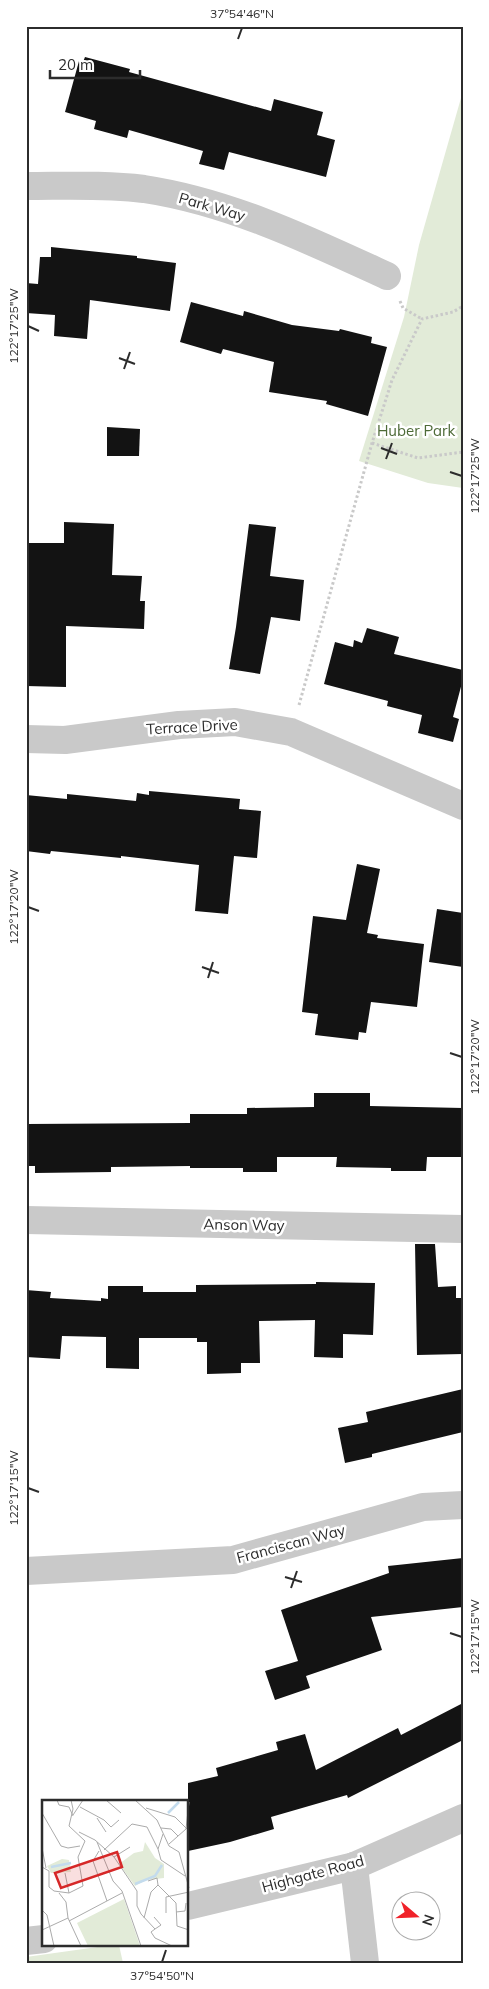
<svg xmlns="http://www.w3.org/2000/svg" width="489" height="1989" font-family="Mulish,sans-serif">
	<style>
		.green { fill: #e2ebd8 }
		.building { fill: #131313 }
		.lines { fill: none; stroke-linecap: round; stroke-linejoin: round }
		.path { stroke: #c9c9c9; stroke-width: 3; stroke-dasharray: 2.5 2.5; stroke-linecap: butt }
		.minor { stroke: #c9c9c9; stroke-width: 28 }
		.ticks { fill: none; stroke: #2c2c2c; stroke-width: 2 }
		.labels { text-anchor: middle; stroke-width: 5; stroke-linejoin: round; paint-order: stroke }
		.street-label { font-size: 15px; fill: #2c2c2c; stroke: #fff }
		.park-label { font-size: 15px; fill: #4d6a37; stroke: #fff }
		.inset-river { fill: none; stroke: #c3dbed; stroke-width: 2.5 }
		.inset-road { fill: none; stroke: #ababab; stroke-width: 1 }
		.view { fill: #d62828; fill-opacity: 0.15; stroke: #d62828; stroke-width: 2.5 }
		.inset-edge { fill: none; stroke: #2c2c2c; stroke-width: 2.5 }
		.neatline { fill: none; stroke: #2c2c2c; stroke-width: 2 }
		.ticks-label { font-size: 12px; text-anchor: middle; fill: #2c2c2c }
	</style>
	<rect width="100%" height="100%" fill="#fff"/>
	<!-- green -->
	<g class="green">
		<polygon points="463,91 463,488 428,483 359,461 404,317 419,245"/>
		<polygon points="112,1945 119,1945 123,1963 26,1963 26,1957"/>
	</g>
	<!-- building -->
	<g class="building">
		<polygon points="85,57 130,69 129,72 271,111 274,99 323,112 317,135 335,140 326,177 229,152 224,170 199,164 203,151 129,130 127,138 94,129 96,121 65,112 79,61 83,62"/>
		<polygon points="51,247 137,256 137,258 176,263 170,311 90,300 87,339 54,336 55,315 26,313 26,283 38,284 40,257 51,257"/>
		<polygon points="191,302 243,316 244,311 292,325 339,331 340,329 372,337 371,343 387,347 368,416 326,404 327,401 269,392 274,362 223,349 221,354 180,342"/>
		<polygon points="107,427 140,429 139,456 107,456"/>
		<polygon points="64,522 114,524 112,575 142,576 140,601 145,601 144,629 66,626 66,687 26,686 26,543 64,543"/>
		<polygon points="249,524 276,527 270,576 304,580 300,621 271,617 260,674 229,669 236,627"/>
		<polygon points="367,628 399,637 394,654 463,670 463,679 453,717 459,719 453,742 418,733 422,715 387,706 388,701 324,684 335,642 353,647 354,640 362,643"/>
		<polygon points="149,791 240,799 239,809 261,811 257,858 234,856 228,914 195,911 199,865 121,856 121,858 51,851 50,854 26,851 26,795 67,799 67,794 136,801 137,793 149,795"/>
		<polygon points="357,864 380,869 367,933 378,935 377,938 424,944 417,1007 371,1002 366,1033 359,1032 358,1040 315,1035 318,1014 302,1012 313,916 346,920"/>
		<polygon points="437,909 463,913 463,967 429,962"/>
		<polygon points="314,1093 370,1093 370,1106 463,1108 463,1157 427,1157 426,1171 391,1171 391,1168 336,1167 337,1157 277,1157 277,1172 243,1172 243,1168 190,1168 190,1166 111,1167 111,1172 35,1173 35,1166 26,1166 26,1124 190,1123 190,1114 247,1114 247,1108 314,1107"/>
		<polygon points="415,1244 435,1244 438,1287 456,1286 456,1298 462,1298 463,1354 417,1355"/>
		<polygon points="316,1282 375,1283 373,1335 343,1334 343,1358 314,1357 315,1320 259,1321 260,1363 241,1363 241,1373 207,1374 207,1342 197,1342 197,1338 139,1338 139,1369 106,1368 106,1337 62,1336 60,1359 26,1357 26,1290 51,1292 50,1298 101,1301 101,1298 108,1299 108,1286 143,1286 143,1292 196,1292 196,1285 316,1284"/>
		<polygon points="463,1389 463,1432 372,1454 372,1457 345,1463 338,1428 368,1422 366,1412"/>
		<polygon points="463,1558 463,1607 371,1617 382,1650 306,1676 310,1688 275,1700 265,1671 298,1661 281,1610 389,1573 388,1566"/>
		<polygon points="463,1703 463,1740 348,1798 347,1795 271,1817 274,1829 230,1842 188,1851 188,1783 218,1776 216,1768 278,1750 276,1742 305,1734 316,1770 398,1728 401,1735"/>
	</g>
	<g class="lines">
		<!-- path -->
		<g class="path">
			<polyline points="400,301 403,308 422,319"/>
			<polyline points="372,443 418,458 463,452"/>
			<polyline points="299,705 372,443 392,380 422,319 453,312 463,306"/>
		</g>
		<!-- minor -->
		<g class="minor">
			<path d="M 26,186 C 65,186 105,184 144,189 C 230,202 309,240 387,276"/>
			<polyline points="26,739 65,740 179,725 235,722 291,732 463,806"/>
			<polyline points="26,1220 463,1229"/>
			<polyline points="26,1571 233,1560 423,1507 463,1505"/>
			<polyline points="354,1866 365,1963"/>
			<polyline points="188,1906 354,1866 463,1818"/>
			<polyline points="26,1941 44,1939"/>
		</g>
	</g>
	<!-- ticks -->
	<path class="ticks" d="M 238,39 L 242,28M 28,326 L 39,331M 119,358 L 135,364M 124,369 L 130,352M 381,448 L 397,454M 386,459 L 392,443M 450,472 L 462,476M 28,907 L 39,911M 202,967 L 219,973M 208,978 L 213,962M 450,1053 L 462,1057M 28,1488 L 39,1492M 285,1577 L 302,1582M 291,1588 L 297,1571M 450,1633 L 462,1637M 162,1962 L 166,1950"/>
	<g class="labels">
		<!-- street labels -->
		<g class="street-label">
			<text transform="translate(212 207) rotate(16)" y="5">Park Way</text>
			<text transform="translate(192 727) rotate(-3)" y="5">Terrace Drive</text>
			<text transform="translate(244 1225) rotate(1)" y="5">Anson Way</text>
			<text transform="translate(291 1544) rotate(-15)" y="5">Franciscan Way</text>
			<text transform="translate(313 1874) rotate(-15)" y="5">Highgate Road</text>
		</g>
		<!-- park labels -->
		<g class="park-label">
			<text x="416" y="436">Huber Park</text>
		</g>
	</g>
	<!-- overview -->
	<g transform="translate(42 1800)">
		<rect width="146" height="146" fill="#fff"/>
		<path d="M 103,42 L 113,58 L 122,64 L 122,78 L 104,80 L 93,86 L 77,64 L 92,53 L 101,51 ZM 20,59 L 27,60 L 29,72 L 9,73 L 5,66 ZM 82,99 L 98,146 L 46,146 L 35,123 Z" fill="#e2ebd8"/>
		<path class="inset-river" d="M 126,13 L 137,2M 9,67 L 29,63M 93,84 L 113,76 L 120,65"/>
		<path class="inset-road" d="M 15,0 L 17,5 L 27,7 L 31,16M 64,0 L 79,13M 93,0 L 115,20 L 127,46 L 137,52 L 147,88M 38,7 L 62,20 L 69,27 L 77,20M 104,8 L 133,17 L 147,31M 0,13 L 19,46 L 26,48 L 38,46M 31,15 L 41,0M 55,18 L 64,32M 119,28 L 129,29 L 136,36M 37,32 L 53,40 L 72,57 L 95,91 L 95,106 L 99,114 L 113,129M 121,34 L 116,49 L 119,60 L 143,76M 55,42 L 71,81 L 80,91 L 99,146M 127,44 L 144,29 L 147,2M 0,48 L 4,68M 62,50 L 90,24 L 105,27 L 116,49M 57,51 L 51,61 L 65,101M 72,57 L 88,47M 0,67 L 7,71 L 7,87 L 12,91 L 27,93 L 41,86 L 36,57 L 43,41 L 27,26 L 31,9 L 29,0M 23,73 L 27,93M 106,81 L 115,78 L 116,85M 116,85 L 134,103 L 135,126 L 147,130M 17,93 L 24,102 L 26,118 L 39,146M 0,110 L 5,115 L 12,146M 134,112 L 143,111 L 144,103M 124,113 L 124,97 L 147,92M 112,117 L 119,125 L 113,129M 102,118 L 109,92 L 116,85M 27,121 L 80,93M 113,129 L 109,132 L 113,138 L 130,146M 0,130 L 26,118"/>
		<path class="view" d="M 75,52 L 80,67 L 19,88 L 13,73 Z"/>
		<rect width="146" height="146" class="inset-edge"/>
	</g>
	<!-- border -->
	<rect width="489" height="1989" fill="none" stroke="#ffffff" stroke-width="55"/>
	<!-- north arrow -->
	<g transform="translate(416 1916) rotate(109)"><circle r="24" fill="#ffffff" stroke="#ababab"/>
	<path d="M0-4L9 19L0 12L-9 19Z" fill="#f0222a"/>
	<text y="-8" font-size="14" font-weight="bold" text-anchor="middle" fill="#2c2c2c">N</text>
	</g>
	<!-- scale -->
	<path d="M50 70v8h90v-8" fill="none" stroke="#2c2c2c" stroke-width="2.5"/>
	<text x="58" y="70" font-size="15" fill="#2c2c2c" stroke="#ffffff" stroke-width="4" paint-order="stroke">20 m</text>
	<rect x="28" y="28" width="434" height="1934" class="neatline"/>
	<g class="ticks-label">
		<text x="242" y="18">37°54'46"N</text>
		<text transform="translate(14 326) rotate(-90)" y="4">122°17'25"W</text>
		<text transform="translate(475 476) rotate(-90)" y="4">122°17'25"W</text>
		<text transform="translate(14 907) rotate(-90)" y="4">122°17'20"W</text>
		<text transform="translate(475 1057) rotate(-90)" y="4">122°17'20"W</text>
		<text transform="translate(14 1488) rotate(-90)" y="4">122°17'15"W</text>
		<text transform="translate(475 1637) rotate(-90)" y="4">122°17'15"W</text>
		<text x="162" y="1980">37°54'50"N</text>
	</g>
</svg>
